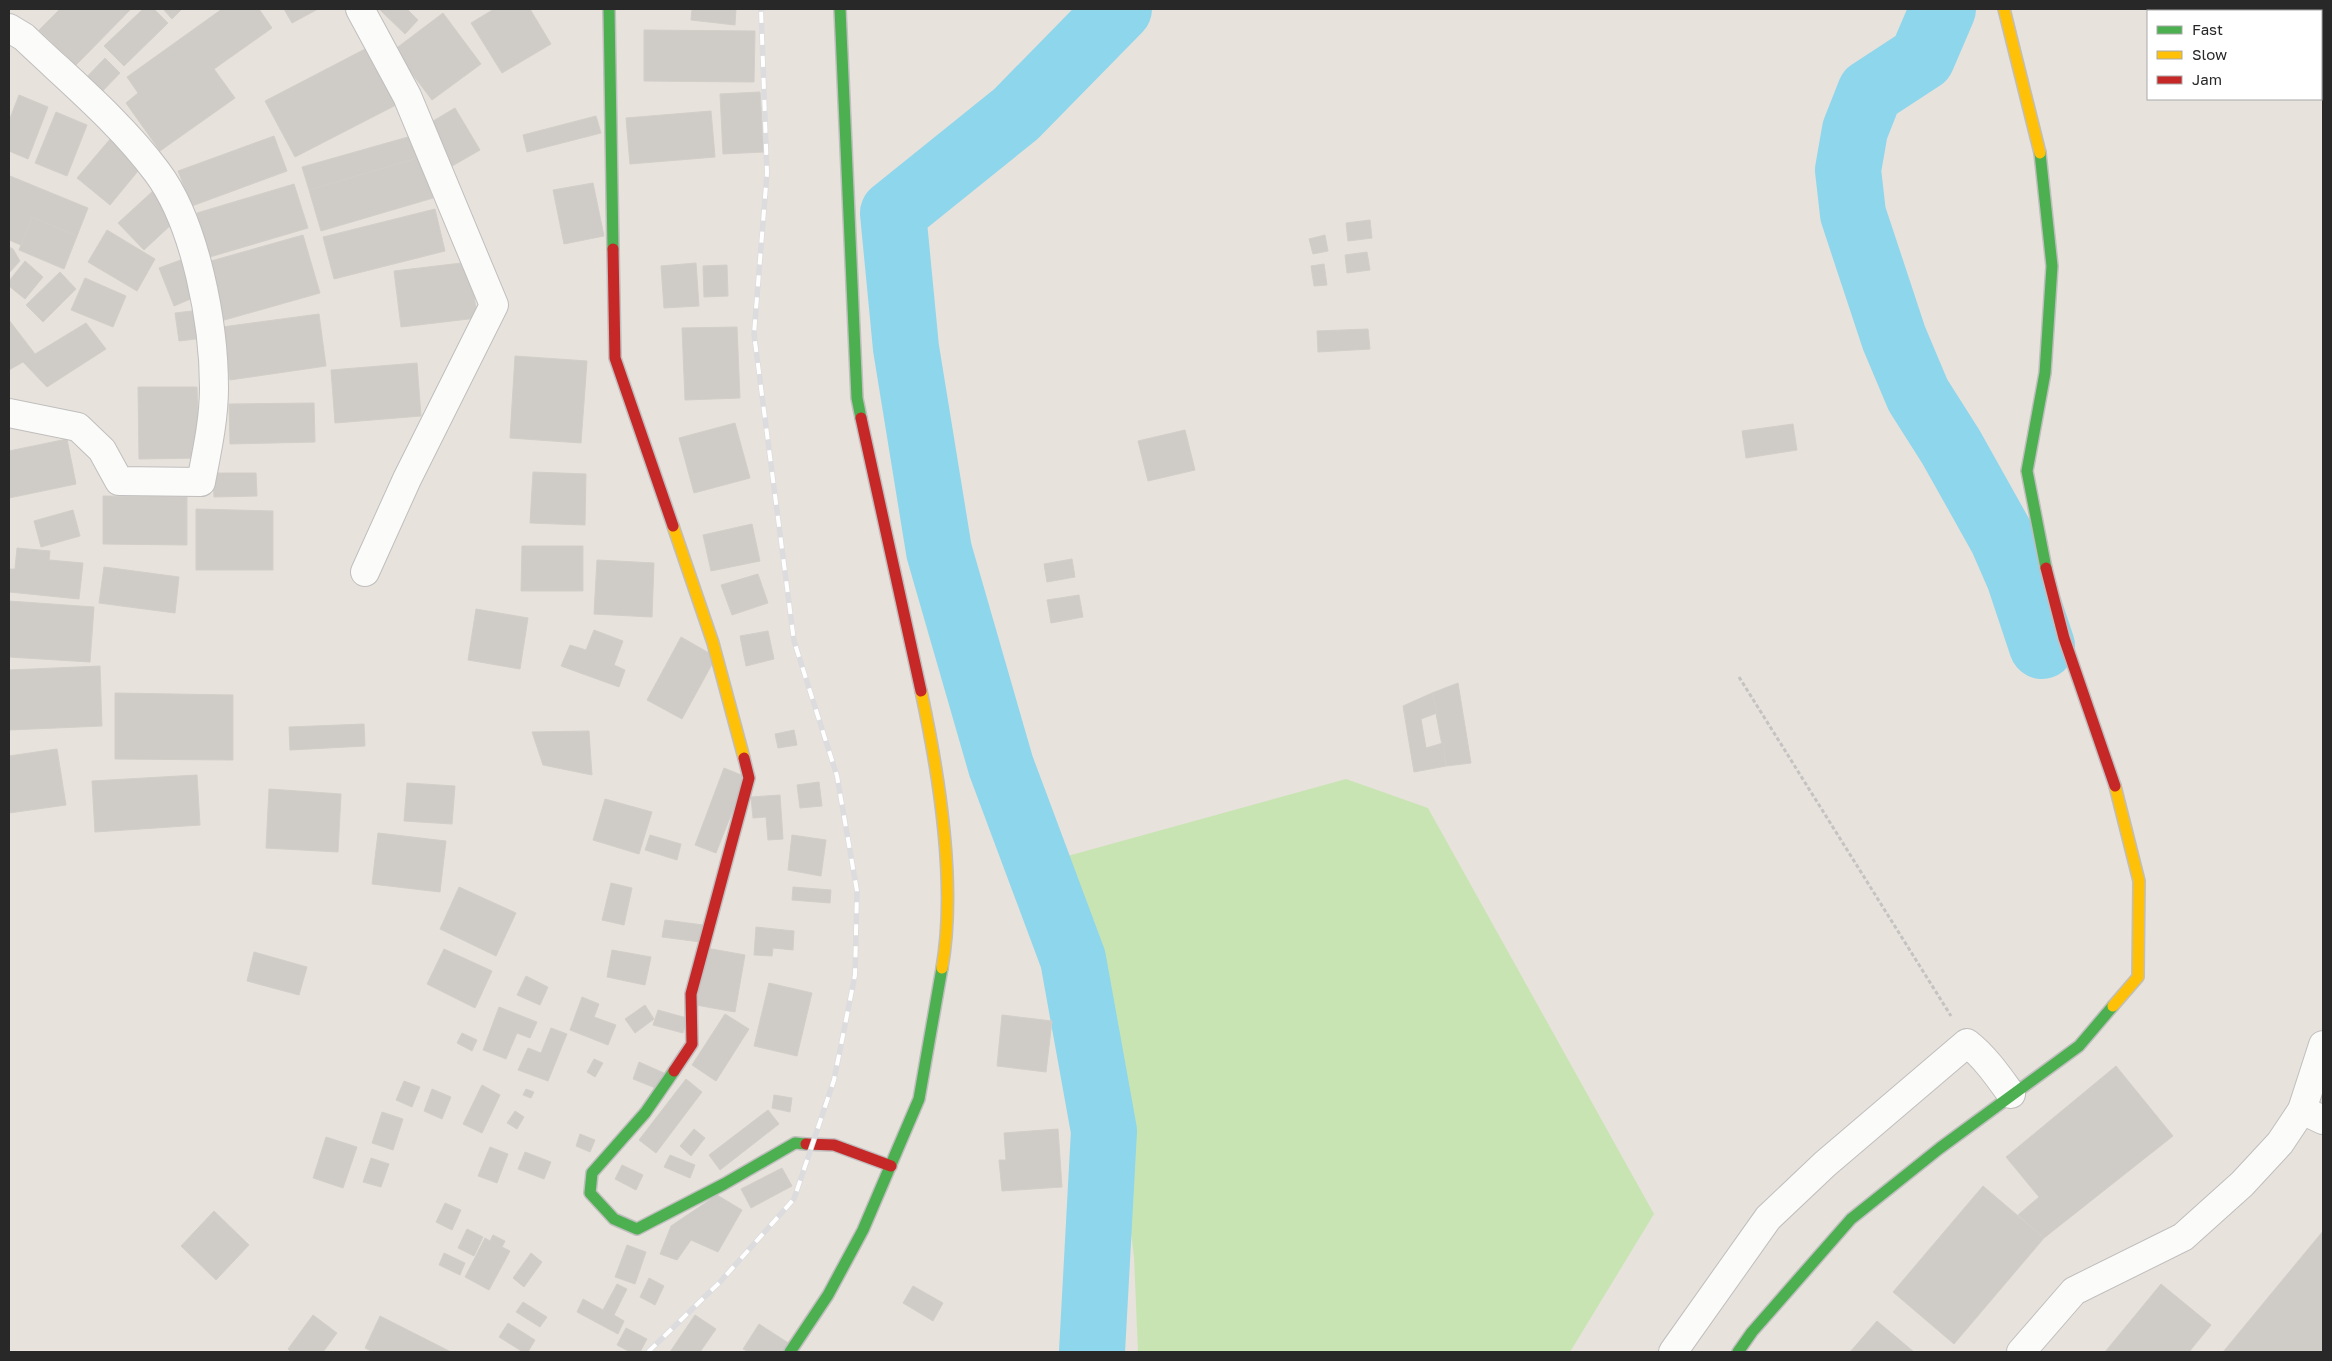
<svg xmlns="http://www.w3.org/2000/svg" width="2332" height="1361" font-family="'Golos Text',sans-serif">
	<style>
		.green { fill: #c9e4b3 }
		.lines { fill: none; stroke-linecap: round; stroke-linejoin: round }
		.river { stroke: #8dd6ec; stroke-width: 66 }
		.building { fill: #cfccc8; stroke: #d2cec8 }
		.street-casing { stroke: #c0bebe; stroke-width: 30 }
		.fast-casing { stroke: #c0bebe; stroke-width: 14 }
		.slow-casing { stroke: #c0bebe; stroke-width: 14 }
		.jam-casing { stroke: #c0bebe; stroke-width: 14 }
		.path { stroke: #c4c3c2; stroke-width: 3; stroke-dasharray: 4 2.5; stroke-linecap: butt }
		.street { stroke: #fbfbfa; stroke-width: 28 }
		.fast { stroke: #4caf50; stroke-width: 11 }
		.slow { stroke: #ffc107; stroke-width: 11 }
		.jam { stroke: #c62828; stroke-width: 11 }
		.rail-casing { stroke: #dcdcde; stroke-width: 5.5 }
		.rail { stroke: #fff; stroke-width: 4; stroke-dasharray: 11; stroke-linecap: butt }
	</style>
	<rect width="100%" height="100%" fill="#e7e2dc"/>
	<!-- green -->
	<polygon class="green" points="1346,779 1428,808 1654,1214 1570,1352 1138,1352 1134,1257 1099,971 1053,860"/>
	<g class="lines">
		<!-- river -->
		<g class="river">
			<polyline points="1943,9 1922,58 1870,92 1855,130 1848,170 1853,214 1894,338 1918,395 1951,447 2002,538 2019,577 2042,646"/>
			<polyline points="1092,1352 1104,1131 1073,959 1001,766 939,551 906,348 893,213 1016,114 1119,9"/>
		</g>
	</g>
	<!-- building -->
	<g class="building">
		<polygon points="60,9 131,9 76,65 39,30"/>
		<polygon points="143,9 154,9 168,23 124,66 104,46"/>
		<polygon points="163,9 182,9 172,19"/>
		<polygon points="222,9 259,9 272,28 214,69 235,98 160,151 126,103 138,93 127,77"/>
		<polygon points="284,9 318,9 292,23"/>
		<polygon points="379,9 407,9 418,20 405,34"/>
		<polygon points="494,9 530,9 551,44 502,73 471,23"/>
		<polygon points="692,9 736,9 735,25 691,20"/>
		<polygon points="443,13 481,64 432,100 394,50"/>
		<polygon points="644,30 755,31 754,82 644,81"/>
		<polygon points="367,48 396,105 295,157 265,101"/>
		<polygon points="105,58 120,73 96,98 81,83"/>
		<polygon points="760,92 764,152 723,154 720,94"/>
		<polygon points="19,95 48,107 28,159 9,151 9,121"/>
		<polygon points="455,108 480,150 447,169 423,127"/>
		<polygon points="711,111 715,157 630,164 626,118"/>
		<polygon points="56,112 87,125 67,176 35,163"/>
		<polygon points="596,116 601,133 527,152 523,135"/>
		<polygon points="415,135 421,157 309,190 302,167"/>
		<polygon points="274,136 287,171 192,206 178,171"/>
		<polygon points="111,138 143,165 110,205 77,178"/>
		<polygon points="421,157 433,198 321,231 309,190"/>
		<polygon points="10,176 88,208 77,236 32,217 21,245 9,240"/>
		<polygon points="593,183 604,236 564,244 553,190"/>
		<polygon points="294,184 308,228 210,257 197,213"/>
		<polygon points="154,190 173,223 144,250 118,223"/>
		<polygon points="435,209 445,251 334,279 323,237"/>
		<polygon points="32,217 77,236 64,269 19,250"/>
		<polygon points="1370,220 1372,238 1348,241 1346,223"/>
		<polygon points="107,230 155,259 137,291 88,262"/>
		<polygon points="303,235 320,293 221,321 204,263"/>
		<polygon points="1325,235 1328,251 1313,254 1309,239"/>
		<polygon points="9,247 13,249 20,261 9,273"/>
		<polygon points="1367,252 1370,270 1347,273 1345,255"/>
		<polygon points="186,258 200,295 174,306 159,268"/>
		<polygon points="25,261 43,277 25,299 9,286 9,281"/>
		<polygon points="470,262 477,318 401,327 394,271"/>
		<polygon points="696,263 699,306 664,308 661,266"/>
		<polygon points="1324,264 1327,285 1314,286 1311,266"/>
		<polygon points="727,265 728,296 704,297 703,266"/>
		<polygon points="60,272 76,289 43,322 26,305"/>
		<polygon points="85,278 126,296 113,327 71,310"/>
		<polygon points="200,310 204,338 179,341 175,313"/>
		<polygon points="319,314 326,366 230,380 222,327"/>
		<polygon points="9,320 35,354 86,323 106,349 47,387 23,362 9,370"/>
		<polygon points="737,327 740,398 685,400 682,328"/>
		<polygon points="1368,329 1370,349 1318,352 1317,331"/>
		<polygon points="515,356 587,361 581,443 510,438"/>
		<polygon points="417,363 421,416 335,423 331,370"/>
		<polygon points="138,387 197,387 199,458 139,459"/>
		<polygon points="314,403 315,442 230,444 229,404"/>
		<polygon points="735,423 750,478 694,493 679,438"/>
		<polygon points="1793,424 1797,450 1746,458 1742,431"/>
		<polygon points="1185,430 1195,470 1148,481 1138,441"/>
		<polygon points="67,439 76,484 9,498 9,451"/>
		<polygon points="533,472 586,474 585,525 530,523"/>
		<polygon points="213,473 256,473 257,496 214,497"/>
		<polygon points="103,496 187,497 187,545 103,544"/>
		<polygon points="196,509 273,511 273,570 196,570"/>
		<polygon points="73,510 80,536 41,547 34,521"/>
		<polygon points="752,524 760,561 711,571 703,535"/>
		<polygon points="522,546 583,546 583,591 521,591"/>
		<polygon points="17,548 50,551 49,560 83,563 79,599 9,592 9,569 15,569"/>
		<polygon points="1072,559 1075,577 1047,582 1044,564"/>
		<polygon points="597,560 654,563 652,617 594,614"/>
		<polygon points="104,567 179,577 175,613 99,603"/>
		<polygon points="758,574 768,603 732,615 721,585"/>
		<polygon points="1079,595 1083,617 1051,623 1047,600"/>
		<polygon points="9,601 94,607 90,662 9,657"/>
		<polygon points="476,609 528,618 520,669 468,660"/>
		<polygon points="594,630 623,641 614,665 625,670 619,687 561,666 570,645 586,650"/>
		<polygon points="768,631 774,659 746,666 740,636"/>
		<polygon points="681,637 716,657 682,719 647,700"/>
		<polygon points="100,666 102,726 9,730 9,670"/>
		<polygon points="1458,683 1471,763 1446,766 1432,693"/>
		<polygon points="115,693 233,695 233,760 115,759"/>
		<polygon points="1432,693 1437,713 1421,719 1426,748 1443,743 1446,766 1414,772 1403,706"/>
		<polygon points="364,724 365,746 290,750 289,727"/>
		<polygon points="794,730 797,745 778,748 775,734"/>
		<polygon points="589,731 592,775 543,765 532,732"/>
		<polygon points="57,749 66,805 9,813 9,756"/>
		<polygon points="724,768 746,777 716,853 695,845"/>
		<polygon points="197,775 200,825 95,832 92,781"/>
		<polygon points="819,782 822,806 800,808 797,785"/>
		<polygon points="407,783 455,786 452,824 404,821"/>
		<polygon points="269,789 341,794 338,852 266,848"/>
		<polygon points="780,795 783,839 768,840 766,817 753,818 751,797"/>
		<polygon points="605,799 652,812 639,854 593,840"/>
		<polygon points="378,833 446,841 440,892 372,884"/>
		<polygon points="650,835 681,844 677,860 645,850"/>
		<polygon points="792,835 826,840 821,876 788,870"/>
		<polygon points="611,883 632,888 624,925 602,920"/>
		<polygon points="459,887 516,913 496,956 440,929"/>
		<polygon points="793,887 831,890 830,903 792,900"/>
		<polygon points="665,920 711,926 708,943 662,937"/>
		<polygon points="756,927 794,931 793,950 773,948 772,956 754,955"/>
		<polygon points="706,948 745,955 735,1012 696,1005"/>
		<polygon points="444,949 492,971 475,1008 427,984"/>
		<polygon points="612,950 651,957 645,985 607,977"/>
		<polygon points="254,952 307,967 299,995 247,981"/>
		<polygon points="526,976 548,987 540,1005 517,995"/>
		<polygon points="769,983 812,993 797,1056 754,1046"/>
		<polygon points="582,997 599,1004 594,1017 616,1025 608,1045 570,1030"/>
		<polygon points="645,1005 654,1019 635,1033 625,1019"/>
		<polygon points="499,1007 537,1022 530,1038 517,1033 506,1059 483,1050"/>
		<polygon points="658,1010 687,1018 683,1033 653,1025"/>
		<polygon points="725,1014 749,1029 716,1081 692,1065"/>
		<polygon points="1002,1015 1052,1021 1046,1072 997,1066"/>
		<polygon points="551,1028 567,1034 548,1081 518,1070 528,1048 541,1053"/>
		<polygon points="462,1033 477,1040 472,1051 457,1043"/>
		<polygon points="594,1059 603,1063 595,1077 587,1072"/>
		<polygon points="639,1062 664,1073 658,1089 633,1079"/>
		<polygon points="2116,1066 2173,1136 2044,1238 2018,1215 2039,1197 2006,1157"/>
		<polygon points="686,1079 702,1092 656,1153 639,1140"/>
		<polygon points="404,1081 420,1087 412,1107 396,1100"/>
		<polygon points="482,1085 500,1095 482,1133 463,1124"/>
		<polygon points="432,1089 451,1097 442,1119 424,1111"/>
		<polygon points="526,1089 534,1092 531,1098 523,1095"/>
		<polygon points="774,1095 792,1098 790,1112 772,1108"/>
		<polygon points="768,1110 779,1124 720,1170 709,1155"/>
		<polygon points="515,1111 524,1117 517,1129 507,1123"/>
		<polygon points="382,1112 403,1119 393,1150 372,1143"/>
		<polygon points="694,1129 705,1138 691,1156 680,1146"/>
		<polygon points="1058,1129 1062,1187 1002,1191 999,1160 1006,1160 1004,1133"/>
		<polygon points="580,1134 595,1140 590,1152 576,1146"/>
		<polygon points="326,1137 357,1147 343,1188 313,1178"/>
		<polygon points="490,1147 508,1154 497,1183 478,1176"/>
		<polygon points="525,1152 551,1162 544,1179 518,1169"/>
		<polygon points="670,1155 695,1165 690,1178 664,1167"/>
		<polygon points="371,1158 389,1164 381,1187 363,1182"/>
		<polygon points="622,1165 643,1175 636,1190 615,1179"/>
		<polygon points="782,1168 792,1186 751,1208 741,1189"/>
		<polygon points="1983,1186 2044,1238 1954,1344 1893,1292"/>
		<polygon points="717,1195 742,1210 718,1252 691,1240 677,1260 660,1254 671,1226"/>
		<polygon points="445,1203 461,1210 452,1230 436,1222"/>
		<polygon points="214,1211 249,1245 216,1280 181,1246"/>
		<polygon points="467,1229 483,1237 474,1256 458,1248"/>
		<polygon points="2323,1231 2323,1352 2223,1352"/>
		<polygon points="493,1235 505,1241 502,1247 510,1251 489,1290 465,1277 485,1238 490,1241"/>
		<polygon points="627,1245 646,1252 635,1284 615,1277"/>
		<polygon points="444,1253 465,1263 460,1275 439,1265"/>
		<polygon points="531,1253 542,1262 524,1287 513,1278"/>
		<polygon points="649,1278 664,1286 655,1305 640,1297"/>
		<polygon points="617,1284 627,1289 614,1315 624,1321 618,1334 577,1312 583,1299 603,1310"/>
		<polygon points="2161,1284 2211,1325 2189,1352 2105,1352"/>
		<polygon points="913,1286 943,1303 933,1321 903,1303"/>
		<polygon points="523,1302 547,1317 540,1327 516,1312"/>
		<polygon points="313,1315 337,1333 323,1352 291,1352 288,1349"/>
		<polygon points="695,1315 716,1329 700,1352 670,1352"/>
		<polygon points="380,1316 451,1352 373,1352 365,1348"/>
		<polygon points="1877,1321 1914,1352 1850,1352"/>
		<polygon points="508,1323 535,1340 528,1352 523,1352 499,1337"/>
		<polygon points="759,1324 790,1344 784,1352 749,1352 743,1349"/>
		<polygon points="626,1328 647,1339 640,1352 630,1352 617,1345"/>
	</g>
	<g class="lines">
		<!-- street casing -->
		<g class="street-casing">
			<g id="street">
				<polyline points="360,9 407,96 494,305 407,479 365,572"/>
				<path d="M 9,28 L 24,37 C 69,80 120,122 157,172 C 196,224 214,324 214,388 C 214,419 207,451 201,482 L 119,481 L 102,450 L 78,427 L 9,413"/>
				<polyline points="2302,1110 2323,1120"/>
				<path d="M 1673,1352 L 1768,1218 L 1825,1164 L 1967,1043 C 1985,1057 1998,1076 2011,1094"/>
				<polyline points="2021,1352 2074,1291 2183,1237 2242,1184 2280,1143 2302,1110 2323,1045"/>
			</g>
		</g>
		<!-- fast casing -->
		<g class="fast-casing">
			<g id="fast">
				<polyline points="609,9 613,249"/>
				<polyline points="840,9 857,398 861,418"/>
				<polyline points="2040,153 2052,266 2045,373 2027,471 2046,568"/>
				<polyline points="674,1071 645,1113 592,1173 590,1193 614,1219 637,1229 724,1184 795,1143 806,1144"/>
				<polyline points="790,1352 828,1295 863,1230 919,1099 942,968"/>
				<polyline points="1738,1352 1752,1332 1851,1219 1940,1148 2079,1046 2113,1006"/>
			</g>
		</g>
		<!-- slow casing -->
		<g class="slow-casing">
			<g id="slow">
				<polyline points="2004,9 2040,153"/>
				<polyline points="673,526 713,643 744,758"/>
				<path d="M 921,691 C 939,774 957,884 942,968"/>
				<polyline points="2113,1006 2138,977 2139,881 2115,786"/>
			</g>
		</g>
		<!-- jam casing -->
		<g class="jam-casing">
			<g id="jam">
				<polyline points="613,249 615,358 673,526"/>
				<polyline points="861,418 921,691"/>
				<polyline points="2046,568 2064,638 2115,786"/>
				<polyline points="674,1071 692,1044 691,994 749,778 744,758"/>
				<polyline points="806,1144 834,1145 891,1166"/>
			</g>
		</g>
		<!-- path -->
		<polyline class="path" points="1739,677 1951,1016"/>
		<!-- street -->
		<use href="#street" class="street"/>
		<!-- fast -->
		<use href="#fast" class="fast"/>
		<!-- slow -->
		<use href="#slow" class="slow"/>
		<!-- jam -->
		<use href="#jam" class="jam"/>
		<!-- rail casing -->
		<g class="rail-casing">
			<polyline id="rail" points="648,1352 720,1282 794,1199 834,1080 855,975 857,891 837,776 794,641 754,334 767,173 761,9"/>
		</g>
		<!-- rail -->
		<use href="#rail" class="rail"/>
	</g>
	<!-- border -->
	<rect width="2332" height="1361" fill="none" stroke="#282828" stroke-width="20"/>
	<!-- legend -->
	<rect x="2147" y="10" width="175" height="90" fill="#ffffff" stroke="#a9a9a9"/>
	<rect x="2157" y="26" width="25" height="8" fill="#4caf50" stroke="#a9a9a9"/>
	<text x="2192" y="35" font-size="15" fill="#282828">Fast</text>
	<rect x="2157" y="51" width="25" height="8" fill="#ffc107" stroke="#a9a9a9"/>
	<text x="2192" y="60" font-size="15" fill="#282828">Slow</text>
	<rect x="2157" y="76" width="25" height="8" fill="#c62828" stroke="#a9a9a9"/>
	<text x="2192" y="85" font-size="15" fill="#282828">Jam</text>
</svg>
